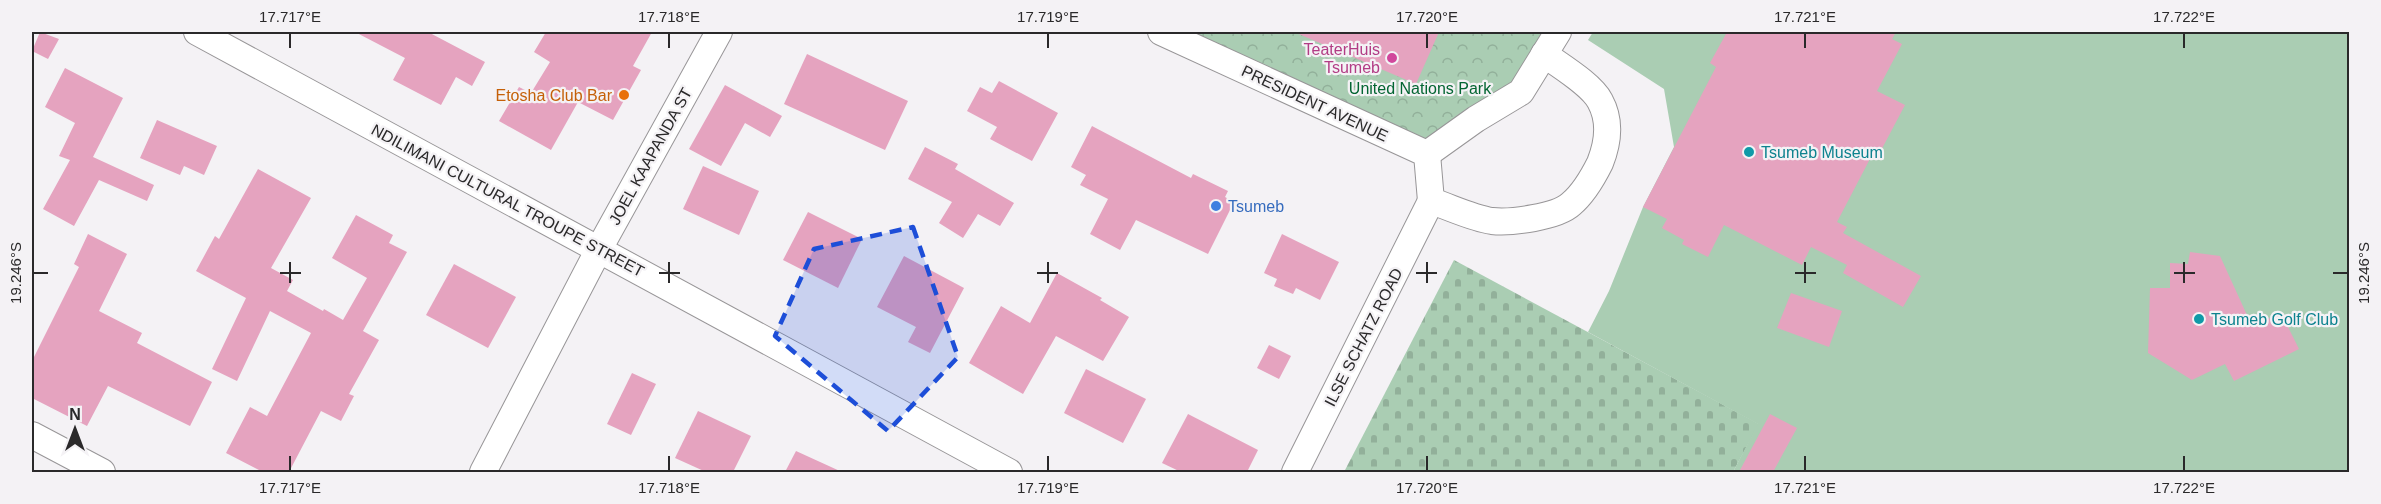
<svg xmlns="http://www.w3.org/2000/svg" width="2381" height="504" font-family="Arial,sans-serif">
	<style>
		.forest { fill: url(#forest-crowns) }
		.cemetery { fill: url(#cemetery-stones) }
		.garden { fill: #aacdb3 }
		.building { fill: #e5a3bf }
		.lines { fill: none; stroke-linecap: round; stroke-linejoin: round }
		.minor-casing { stroke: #989698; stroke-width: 28 }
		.minor { stroke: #fff; stroke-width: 26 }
		.marked { fill: #1d4ed8; fill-opacity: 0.2; stroke: #1d4ed8; stroke-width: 4.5; stroke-dasharray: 12 8; stroke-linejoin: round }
		.ticks { fill: none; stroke: #2a292a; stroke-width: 2 }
		.hotel-dot { fill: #d1479c; stroke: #f4f2f5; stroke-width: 2 }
		.food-dot { fill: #e8710a; stroke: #f4f2f5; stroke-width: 2 }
		.culture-dot { fill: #0f9aa8; stroke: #f4f2f5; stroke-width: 2 }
		.shop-dot { fill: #3f7fe0; stroke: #f4f2f5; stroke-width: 2 }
		.labels { text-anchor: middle; stroke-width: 4.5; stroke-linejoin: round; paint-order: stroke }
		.hotel-label { font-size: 16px; fill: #b23c85; stroke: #f4f2f5; text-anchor: end }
		.park-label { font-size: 16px; fill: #036532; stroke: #f4f2f5 }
		.food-label { font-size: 16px; fill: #c56008; stroke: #f4f2f5; text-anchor: end }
		.street-label { font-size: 16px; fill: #2a292a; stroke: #f4f2f5 }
		.culture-label { font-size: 16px; fill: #0d838f; stroke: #f4f2f5; text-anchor: start }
		.shop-label { font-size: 16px; fill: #366cbe; stroke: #f4f2f5; text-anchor: start }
		.neatline { fill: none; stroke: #2a292a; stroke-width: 2 }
		.ticks-label { font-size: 15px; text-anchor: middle; fill: #2a292a }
	</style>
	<defs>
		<pattern id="forest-crowns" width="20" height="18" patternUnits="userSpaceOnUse" patternTransform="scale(1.5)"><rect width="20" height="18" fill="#aacdb3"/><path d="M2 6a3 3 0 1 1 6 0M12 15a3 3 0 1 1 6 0" fill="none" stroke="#92b09a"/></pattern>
		<pattern id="cemetery-stones" width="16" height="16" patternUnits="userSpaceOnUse" patternTransform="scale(1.5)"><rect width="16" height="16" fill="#aacdb3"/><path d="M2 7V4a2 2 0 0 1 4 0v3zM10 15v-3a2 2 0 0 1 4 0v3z" fill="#92b09a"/></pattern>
	</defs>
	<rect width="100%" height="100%" fill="#f4f2f5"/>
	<!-- forest -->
	<polygon class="forest" points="1161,32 1558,32 1521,92 1427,154"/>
	<!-- cemetery -->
	<polygon class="cemetery" points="1454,260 1759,424 1733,472 1344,472"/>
	<!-- garden -->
	<polygon class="garden" points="1593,32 2349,32 2349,472 1733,472 1758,424 1588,332 1609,291 1643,207 1674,147 1664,89 1588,40"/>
	<!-- building -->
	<g class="building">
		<polygon points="40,32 59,39 48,59 32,51"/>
		<polygon points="355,32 428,32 485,62 472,86 456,77 441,105 393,80 405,58"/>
		<polygon points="546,32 652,32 633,66 641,70 613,120 578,102 551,150 499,121 519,87 531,93 550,62 534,52"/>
		<polygon points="1294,32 1439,32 1416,84"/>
		<polygon points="1727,32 1896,32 1892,39 1902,44 1877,91 1905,105 1877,158 1872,155 1837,222 1847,227 1843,233 1921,276 1903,307 1843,273 1847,265 1811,247 1802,265 1724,225 1708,257 1682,244 1684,240 1662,228 1667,219 1643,207 1716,67 1710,63"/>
		<polygon points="807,54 908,101 885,150 784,104"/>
		<polygon points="65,68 123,98 93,157 154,185 147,201 99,180 74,226 43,209 70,160 59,156 75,123 45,107"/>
		<polygon points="999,81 1058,113 1032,161 990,139 997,127 967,111 980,87 992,93"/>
		<polygon points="725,85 782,116 770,137 745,123 721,166 689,149"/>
		<polygon points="157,120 217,146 204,175 184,166 180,175 140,158"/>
		<polygon points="1092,126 1191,178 1193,174 1228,191 1225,197 1234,202 1208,254 1136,220 1120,250 1090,234 1108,199 1080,185 1086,175 1071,167"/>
		<polygon points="925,147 958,164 955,169 1014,203 1000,226 978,214 963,238 939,223 952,202 908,179"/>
		<polygon points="703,166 759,191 739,235 683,209"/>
		<polygon points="258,169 311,198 271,268 293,280 287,291 323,311 324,309 343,320 367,278 332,258 356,215 393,235 389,243 407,252 363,331 379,340 349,394 354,396 341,421 321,411 289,472 263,472 226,453 250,407 267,416 311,333 270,311 237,381 212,369 246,298 196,271 215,236 219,239"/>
		<polygon points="808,212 862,239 838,288 783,260"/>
		<polygon points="88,234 127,254 99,311 142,333 137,343 212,382 190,426 108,386 87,426 32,398 32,361 79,267 74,264"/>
		<polygon points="1282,234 1339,262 1320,300 1296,288 1293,294 1274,286 1277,279 1264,273"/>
		<polygon points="2190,252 2220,256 2252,326 2281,313 2299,349 2234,381 2225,364 2192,380 2148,353 2150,288 2170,288 2170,263 2188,264"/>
		<polygon points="904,256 964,288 930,353 908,342 916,327 877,307"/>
		<polygon points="454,264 516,297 488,348 426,315"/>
		<polygon points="1057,273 1102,298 1100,300 1129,317 1103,361 1056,336 1023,394 969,363 1001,306 1030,323"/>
		<polygon points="1791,293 1842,311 1829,347 1777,328"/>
		<polygon points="1269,345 1291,356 1279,379 1257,368"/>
		<polygon points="1086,369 1146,399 1123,443 1064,413"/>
		<polygon points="632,373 656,384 631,435 607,424"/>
		<polygon points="698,411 751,436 733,472 706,472 675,458"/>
		<polygon points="1188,414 1258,450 1247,472 1181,472 1162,463"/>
		<polygon points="1770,414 1797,428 1773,472 1739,472"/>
		<polygon points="796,451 842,472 785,472"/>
	</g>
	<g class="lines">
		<!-- minor casing -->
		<g class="minor-casing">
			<g id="minor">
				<polyline points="197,32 1009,472"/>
				<polyline points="1161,32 1427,154 1431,201"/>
				<polyline points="1427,154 1476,119 1521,92 1558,32"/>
				<path d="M 1431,201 C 1450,207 1472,218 1492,221 C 1511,223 1557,217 1571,204 C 1583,194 1593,177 1600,163 C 1608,143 1611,121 1600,101 C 1591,84 1560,66 1544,54"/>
				<polyline points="32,435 102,472"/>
				<polyline points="483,472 599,249 719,32"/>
				<polyline points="1295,472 1431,201"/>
			</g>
		</g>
		<!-- minor -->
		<use href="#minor" class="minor"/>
	</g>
	<!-- marked area -->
	<path class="marked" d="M 913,227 L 958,357 L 888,431 L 775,336 L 814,249 Z"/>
	<!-- ticks -->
	<path class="ticks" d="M 290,33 L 290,48M 669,33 L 669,48M 1048,33 L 1048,48M 1427,33 L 1427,48M 1805,33 L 1805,48M 2184,33 L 2184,48M 290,262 L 290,283M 669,262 L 669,283M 1048,262 L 1048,283M 1427,262 L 1427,283M 1805,262 L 1805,283M 2184,262 L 2184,283M 33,273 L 48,273M 280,273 L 301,273M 659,273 L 680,273M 1037,273 L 1058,273M 1416,273 L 1437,273M 1795,273 L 1816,273M 2174,273 L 2195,273M 2333,273 L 2348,273M 290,456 L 290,471M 669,456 L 669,471M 1048,456 L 1048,471M 1427,456 L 1427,471M 1805,456 L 1805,471M 2184,456 L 2184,471"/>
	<!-- markers -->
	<circle class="hotel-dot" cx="1392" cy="58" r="6"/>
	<circle class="food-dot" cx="624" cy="95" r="6"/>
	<g class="culture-dot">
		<circle cx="1749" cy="152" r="6"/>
		<circle cx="2199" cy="319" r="6"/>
	</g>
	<circle class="shop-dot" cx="1216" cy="206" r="6"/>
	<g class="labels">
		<!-- hotel labels -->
		<g class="hotel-label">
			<text x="1380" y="55">TeaterHuis<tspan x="1380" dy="18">Tsumeb</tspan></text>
		</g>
		<!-- park labels -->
		<g class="park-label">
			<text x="1420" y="94">United Nations Park</text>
		</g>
		<!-- food labels -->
		<g class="food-label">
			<text x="612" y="101">Etosha Club Bar</text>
		</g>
		<!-- street labels -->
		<g class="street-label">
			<text transform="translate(1315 103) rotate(25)" y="6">PRESIDENT AVENUE</text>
			<text transform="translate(650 156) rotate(-61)" y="6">JOEL KAAPANDA ST</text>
			<text transform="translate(508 200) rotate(28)" y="6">NDILIMANI CULTURAL TROUPE STREET</text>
			<text transform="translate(1363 337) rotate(-63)" y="6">ILSE SCHATZ ROAD</text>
		</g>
		<!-- culture labels -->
		<g class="culture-label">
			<text x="1761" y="158">Tsumeb Museum</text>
			<text x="2211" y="325">Tsumeb Golf Club</text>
		</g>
		<!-- shop labels -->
		<g class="shop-label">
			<text x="1228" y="212">Tsumeb</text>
		</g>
	</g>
	<!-- border -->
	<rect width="2381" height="504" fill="none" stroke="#f4f2f5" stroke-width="66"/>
	<!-- north arrow -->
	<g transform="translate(75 429)" stroke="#f4f2f5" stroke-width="4.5" paint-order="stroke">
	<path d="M0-4.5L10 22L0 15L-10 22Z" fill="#2a292a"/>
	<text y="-9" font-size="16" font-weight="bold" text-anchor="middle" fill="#2a292a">N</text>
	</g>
	<rect x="33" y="33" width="2315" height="438" class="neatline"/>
	<g class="ticks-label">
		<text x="290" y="22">17.717°E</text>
		<text x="669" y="22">17.718°E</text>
		<text x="1048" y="22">17.719°E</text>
		<text x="1427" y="22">17.720°E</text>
		<text x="1805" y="22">17.721°E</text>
		<text x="2184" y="22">17.722°E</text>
		<text transform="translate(16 273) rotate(-90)" y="5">19.246°S</text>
		<text transform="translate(2364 273) rotate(-90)" y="5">19.246°S</text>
		<text x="290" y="493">17.717°E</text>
		<text x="669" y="493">17.718°E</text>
		<text x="1048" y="493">17.719°E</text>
		<text x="1427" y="493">17.720°E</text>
		<text x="1805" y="493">17.721°E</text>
		<text x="2184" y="493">17.722°E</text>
	</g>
</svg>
